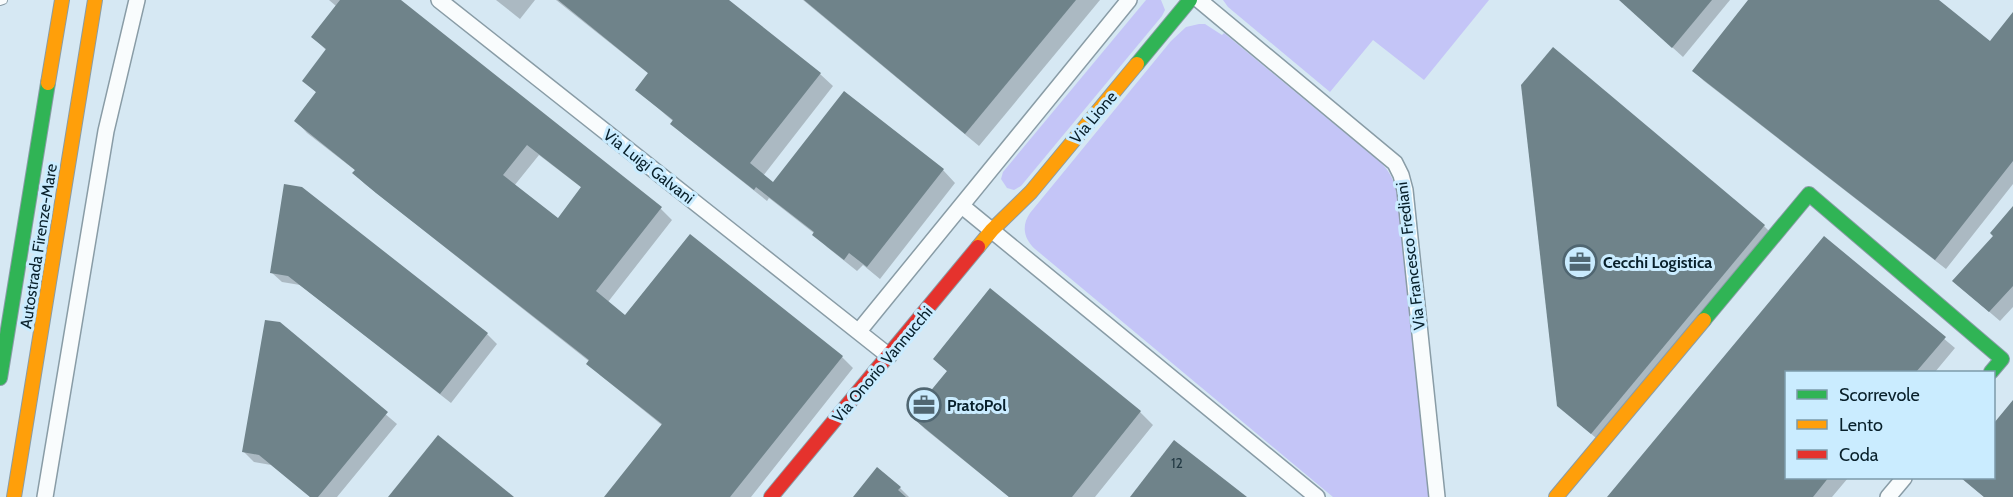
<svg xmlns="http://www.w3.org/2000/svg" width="2013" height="497" font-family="Cabin,sans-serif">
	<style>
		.green { fill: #c4c5f7 }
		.shadow { fill: #0003; fill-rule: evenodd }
		.building { fill: #6f838a; fill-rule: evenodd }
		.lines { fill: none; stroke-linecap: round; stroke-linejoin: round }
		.lane-casing { stroke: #899ca6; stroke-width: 10 }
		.street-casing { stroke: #899ca6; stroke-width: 18 }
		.fast-casing { stroke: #899ca6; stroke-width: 16 }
		.slow-casing { stroke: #899ca6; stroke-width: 16 }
		.jam-casing { stroke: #899ca6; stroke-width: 16 }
		.lane { stroke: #f9fcfd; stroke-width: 8 }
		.street { stroke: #f9fcfd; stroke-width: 15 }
		.fast { stroke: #30b455; stroke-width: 14 }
		.slow { stroke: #ff9f0a; stroke-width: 14 }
		.jam { stroke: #e5322d; stroke-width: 14 }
		.labels { text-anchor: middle; stroke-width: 6; stroke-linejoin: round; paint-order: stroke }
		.number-label { font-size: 14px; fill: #223943 }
		.street-label { font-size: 16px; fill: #08202b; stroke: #caecff }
		.poi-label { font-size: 16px; font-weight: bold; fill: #08202b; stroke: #caecff; text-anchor: start }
	</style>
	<rect width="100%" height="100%" fill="#d6e8f3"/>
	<!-- green -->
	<g class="green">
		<polygon points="1146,0 1161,0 1165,10 1162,16 1021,186 1014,190 1007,188 1001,179 1003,172"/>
		<polygon points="1223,0 1489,0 1424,80 1373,40 1330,92 1228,7"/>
		<path d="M 1199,24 L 1205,24 L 1222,35 L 1224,33 L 1380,162 C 1389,170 1393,179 1397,191 L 1429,497 L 1333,497 L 1035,249 C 1024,239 1021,226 1030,213 L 1171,41 L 1186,27 Z"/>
	</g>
	<!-- shadow -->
	<g class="shadow">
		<path d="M 329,0 L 399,0 L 661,209 L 672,220 L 608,302 L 626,317 L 842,357 L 853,368 L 751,497 L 606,497 L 663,426 L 600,375 L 590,362 L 365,184 L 354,173 L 356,171 L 307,133 L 296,121 L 317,93 L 304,81 L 327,51 L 313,37 L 336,6 ZM 539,155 L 582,188 L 558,220 L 514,186 Z"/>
		<polygon points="496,0 535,0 520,19"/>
		<polygon points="556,0 726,0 820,74 833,86 763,176 773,184 943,170 955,183 880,279 863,265 857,271 827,247 815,234 769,198 767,201 685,136 672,124 674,122 637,90 649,74"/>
		<polygon points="803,0 1100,0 979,146"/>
		<polygon points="1620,0 1730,0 1683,57"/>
		<polygon points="1750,0 1937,0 1991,43 2013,14 2013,184 1946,269 1704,81 1694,71"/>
		<polygon points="285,185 487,334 497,344 451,403 300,285 282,282 271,272"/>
		<polygon points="2013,209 2013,307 2000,321 1965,291 1995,236"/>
		<polygon points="1764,226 1774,236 1602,443 1570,416"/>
		<polygon points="1824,238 1955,348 1935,372 1786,372 1786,478 1848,478 1832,497 1609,497"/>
		<polygon points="990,290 1140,412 1153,425 1095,497 1009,497 925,429 912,416 948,372 935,359"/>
		<polygon points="279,324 397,424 337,497 310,497 271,465 254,462 244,452"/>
		<polygon points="2013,402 2013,497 1984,497 1961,478 1994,478 1994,425"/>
		<polygon points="900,488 909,497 855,497"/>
	</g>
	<!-- building -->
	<g class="building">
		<path d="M 340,0 L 401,0 L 662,207 L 596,291 L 625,315 L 690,234 L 843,356 L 730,497 L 604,497 L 662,424 L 586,364 L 589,360 L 376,193 L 352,173 L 355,170 L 294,121 L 316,92 L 302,81 L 326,49 L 311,37 ZM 527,145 L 581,187 L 558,218 L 503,175 Z"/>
		<polygon points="558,0 729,0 821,73 750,163 773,182 844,91 944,169 867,267 849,253 844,260 812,235 814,232 756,187 754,190 670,124 673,120 635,90 648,73"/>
		<polygon points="804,0 1076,0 965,134"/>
		<polygon points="1619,0 1712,0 1672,48"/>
		<polygon points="1748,0 1939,0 1990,41 2013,12 2013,161 1935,260 1692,71"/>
		<polygon points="1553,47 1765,225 1591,434 1557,406 1521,85"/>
		<polygon points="284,184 302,187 488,333 440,394 288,276 270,273"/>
		<polygon points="2013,206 2013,286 1989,312 1952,281 1993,236 1990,233"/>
		<polygon points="1824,236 1946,337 1916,372 1786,372 1786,477 1829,477 1813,497 1607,497"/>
		<polygon points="990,288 1141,411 1072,497 1009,497 910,416 947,371 933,359"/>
		<polygon points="265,320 280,322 388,412 318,497 310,497 259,455 242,452"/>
		<polygon points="2013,400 2013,497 1984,497 1960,477 1994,477 1994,423"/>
		<polygon points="438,435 514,497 388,497"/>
		<polygon points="1174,440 1247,497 1130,497"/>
		<polygon points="877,467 901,487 898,490 906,497 853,497"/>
	</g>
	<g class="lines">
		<!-- lane casing -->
		<g class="lane-casing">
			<polyline id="lane" points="0,1 3,0"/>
		</g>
		<!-- street casing -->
		<g class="street-casing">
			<g id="street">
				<polyline points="439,0 889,356"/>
				<polyline points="1199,0 1395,163 1401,175 1405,190 1437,497"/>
				<polyline points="962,206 1317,497"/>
				<polyline points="859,331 1129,0"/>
				<polyline points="45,497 106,131 137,0"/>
				<polyline points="1888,497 1904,478"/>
			</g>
		</g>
		<!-- fast casing -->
		<g class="fast-casing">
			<g id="fast">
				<polyline points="1137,64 1190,0"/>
				<polyline points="1704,320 1809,194 2002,359 1991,372"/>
				<polyline points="0,378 48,83"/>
			</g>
		</g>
		<!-- slow casing -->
		<g class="slow-casing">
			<g id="slow">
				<polyline points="48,83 62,0"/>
				<polyline points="978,247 992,230 1031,192 1137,64"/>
				<polyline points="14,497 95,0"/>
				<polyline points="1556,497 1704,320"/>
			</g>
		</g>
		<!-- jam casing -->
		<g class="jam-casing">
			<polyline id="jam" points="771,497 978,247"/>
		</g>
		<!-- lane -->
		<use href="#lane" class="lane"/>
		<!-- street -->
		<use href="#street" class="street"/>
		<!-- fast -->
		<use href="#fast" class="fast"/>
		<!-- slow -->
		<use href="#slow" class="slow"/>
		<!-- jam -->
		<use href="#jam" class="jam"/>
	</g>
	<!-- icons -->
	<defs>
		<g id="office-ring" transform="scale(1.725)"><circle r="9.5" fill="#caecff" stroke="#506671" stroke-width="1.5"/><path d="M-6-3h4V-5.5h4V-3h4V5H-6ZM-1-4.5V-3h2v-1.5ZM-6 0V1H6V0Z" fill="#506671"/></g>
	</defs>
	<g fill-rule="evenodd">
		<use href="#office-ring" x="1580" y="262"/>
		<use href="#office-ring" x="924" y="405"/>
	</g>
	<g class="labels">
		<!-- number labels -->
		<g class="number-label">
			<text x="1177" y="468">12</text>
		</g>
		<!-- street labels -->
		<g class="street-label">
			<text transform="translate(1093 117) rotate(-50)" y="6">Via Lione</text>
			<text transform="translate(649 166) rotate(38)" y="6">Via Luigi Galvani</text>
			<text transform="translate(38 246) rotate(-81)" y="6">Autostrada Firenze-Mare</text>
			<text transform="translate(1410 256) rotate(-97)" y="6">Via Francesco Frediani</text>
			<text transform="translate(882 364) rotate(-50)" y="6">Via Onorio Vannucchi</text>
		</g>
		<!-- poi labels -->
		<g class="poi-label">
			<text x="1603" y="268">Cecchi Logistica</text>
			<text x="947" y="411">PratoPol</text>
		</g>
	</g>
	<!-- legend -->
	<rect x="1785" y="371" width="210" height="108" fill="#caecff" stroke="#7c9aaa" stroke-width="1.5"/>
	<rect x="1797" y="390" width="30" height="9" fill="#30b455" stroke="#7c9aaa" stroke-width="1.5"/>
	<text x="1839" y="401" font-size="18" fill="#08202b">Scorrevole</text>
	<rect x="1797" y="420" width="30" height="9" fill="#ff9f0a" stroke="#7c9aaa" stroke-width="1.5"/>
	<text x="1839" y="431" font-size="18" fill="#08202b">Lento</text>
	<rect x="1797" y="450" width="30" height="9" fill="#e5322d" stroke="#7c9aaa" stroke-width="1.5"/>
	<text x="1839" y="461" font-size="18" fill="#08202b">Coda</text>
</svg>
